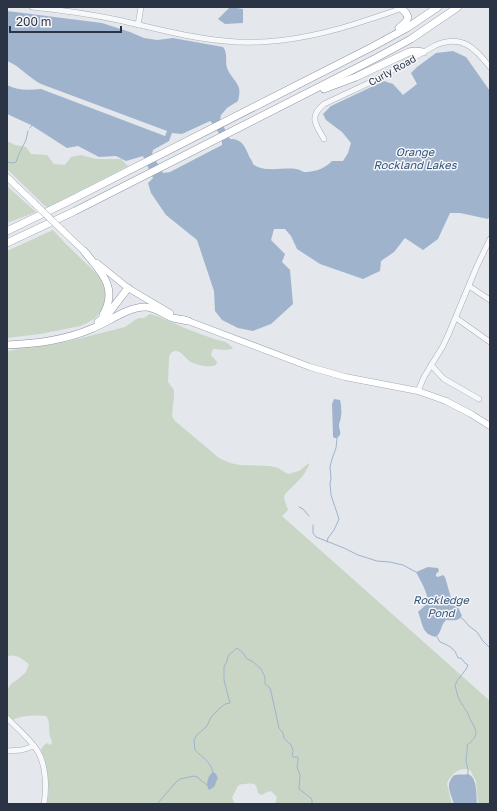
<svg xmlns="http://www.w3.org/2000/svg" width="497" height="811" font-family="'Golos Text',sans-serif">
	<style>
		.green { fill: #c9d6c5 }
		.water { fill: #9fb4cc; fill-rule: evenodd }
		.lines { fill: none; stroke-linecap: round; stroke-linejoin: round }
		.stream { stroke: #9fb4cc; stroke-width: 1 }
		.minor-casing { stroke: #a9aeb7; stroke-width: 6 }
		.major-casing { stroke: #a3abb8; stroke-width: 7 }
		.highway-casing { stroke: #8b94a3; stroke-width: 8 }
		.minor { stroke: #f7f8fa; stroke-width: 5 }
		.major { stroke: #fff; stroke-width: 6 }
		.highway { stroke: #fff; stroke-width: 7 }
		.major-bridge-casing { stroke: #a3abb8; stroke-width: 7; stroke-linecap: butt }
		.major-bridge { stroke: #fff; stroke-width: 6 }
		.labels { text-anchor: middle; stroke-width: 3; stroke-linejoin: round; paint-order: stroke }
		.street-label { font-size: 10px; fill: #2b3445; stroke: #f4f6f9 }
		.water-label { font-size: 11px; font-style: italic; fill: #34527a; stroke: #f4f6f9 }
	</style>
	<rect width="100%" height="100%" fill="#e4e7ec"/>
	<!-- green -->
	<g class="green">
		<polygon points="7,141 15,145 26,147 31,154 47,155 54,164 65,165 71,157 81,155 96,159 121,159 128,166 48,207 45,206 7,169"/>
		<polygon points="7,186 36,212 7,223"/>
		<polygon points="53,230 66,244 100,277 106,290 106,301 101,310 98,315 94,319 87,323 80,326 40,334 7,338 7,251"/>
		<path d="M 150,314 L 160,317 L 187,329 L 214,339 L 226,342 L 233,348 L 232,349 L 226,350 L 214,349 L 212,351 L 211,355 L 217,362 L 216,365 C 211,368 196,365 191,362 C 185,359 183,351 175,351 C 171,352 170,354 169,358 L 168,382 L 174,390 L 174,396 L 172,416 L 175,421 L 219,458 L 230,463 L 240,465 L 270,466 L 278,468 L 288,474 L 299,471 L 309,463 L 309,465 L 303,476 L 285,494 L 284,498 L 288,510 L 282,516 L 490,701 L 490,804 L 478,804 L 476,781 L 473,776 L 471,771 C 462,765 450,774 447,784 L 452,804 L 275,804 L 277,797 L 271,791 L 267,792 L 262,795 L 258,793 C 256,783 255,783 245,784 C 241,785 242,783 238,786 C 236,789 234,794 232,798 L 235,804 L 47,804 C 51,786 47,768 41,750 C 42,747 44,745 47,743 L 50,745 L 52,743 C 52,741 51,739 50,737 C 48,729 51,723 46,716 C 36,715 22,715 13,720 L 7,714 L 7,692 L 9,687 L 12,683 L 17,680 L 26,672 L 29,664 C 20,658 18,654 7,656 L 7,351 L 62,343 L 125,327 L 135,320 L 139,318 L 144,318 Z"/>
	</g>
	<!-- water -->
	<g class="water">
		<polygon points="230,7 243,9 243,23 225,24 218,19"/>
		<path d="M 7,11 L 102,23 L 130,32 L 144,38 L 157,40 L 173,38 L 223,47 C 228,53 225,61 227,68 C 230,76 237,81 239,88 C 240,92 239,97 238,101 L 227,108 L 221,115 L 220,120 L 230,139 C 243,139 245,147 250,158 C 251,159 253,163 253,164 C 263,173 284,167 296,169 C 300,169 303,173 307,172 C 318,171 325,168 332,161 L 343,161 L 348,153 L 351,143 L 342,132 L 326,120 L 323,114 L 331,106 L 384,81 L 393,84 L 403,95 L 417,84 L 411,73 L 417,67 L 436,53 L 453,51 L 466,57 L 490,91 L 490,216 L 488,219 L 460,213 L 450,213 L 438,239 L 423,250 L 405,238 L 394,252 L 381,261 L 380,271 L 363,279 L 320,264 L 297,249 L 291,236 L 285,229 L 274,229 L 271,240 L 285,254 L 282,262 L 290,270 L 293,304 L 271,324 L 253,331 L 238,328 L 222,320 L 215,311 L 214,291 L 197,240 L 166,215 L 151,193 L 148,183 L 153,178 L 143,156 L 126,161 L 116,156 L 99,157 L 78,146 L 67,148 L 31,125 L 7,114 L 7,85 C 18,91 29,90 41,89 L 165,136 L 167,131 L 41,84 C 29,78 20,66 7,61 ZM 210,121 C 215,125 223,139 222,145 L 170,172 L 163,173 L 152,154 L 153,150 L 169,141 L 172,133 L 182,134 Z"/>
		<path d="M 334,399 L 340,400 C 341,403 342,413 341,416 C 341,420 339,422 339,426 C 339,429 341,431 340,435 L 337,438 L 334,438 L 333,436 L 332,404 Z"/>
		<path d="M 428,567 L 438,568 L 439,571 L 436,574 L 436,576 L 438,577 L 443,575 L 445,577 L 451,598 L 458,607 L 462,616 C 458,622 451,620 446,620 C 440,626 442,632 436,637 C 421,634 423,623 418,612 C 421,609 425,606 427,602 C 430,596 419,578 416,572 Z"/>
		<path d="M 213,772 L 216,774 L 218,778 C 214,785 217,786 209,790 C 205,785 208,775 213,772 Z"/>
		<path d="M 468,774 C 478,778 476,795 477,804 L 454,804 C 453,800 448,789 449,785 C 449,782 452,776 455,775 C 459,774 464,775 468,774 Z"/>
	</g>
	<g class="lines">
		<!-- stream -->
		<g class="stream">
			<polyline points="30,128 32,125"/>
			<polyline points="7,162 13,163 16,162 19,154 26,140 28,131"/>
			<polyline points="299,507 303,509 309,516"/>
			<polyline points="313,525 313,533 316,537 344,548 358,555 377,561 390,562 403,565 416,572"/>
			<polyline points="327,542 328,538 334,530 339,519 331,495 330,484 331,478 330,467 332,459 336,448 337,438"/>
			<polyline points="461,618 463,619 469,626 477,632 483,641 490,648"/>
			<path d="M 437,637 L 440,642 C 448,645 455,648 458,658 L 461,658 L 465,663 L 468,665 C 465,673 457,678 455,686 C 457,691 457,696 460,701 C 462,705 465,708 467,712 C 469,715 469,718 471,721 C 478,732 478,737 467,745 C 468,751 466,754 466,760 C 466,765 469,769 468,774"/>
			<path d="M 213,772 C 210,760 202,758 195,750 L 194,740 L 196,736 L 207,726 L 211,717 L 219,709 L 225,704 L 230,703 L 224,680 L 224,667 L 227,661 L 228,656 L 237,648 L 243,653 L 247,659 L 252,661 L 261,669 L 265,677 L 265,684 L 270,688 L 272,696 L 279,728 L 283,733 L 284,738 L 291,745 L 293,750 L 292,755 L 293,757 L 298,757 L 298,761 L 297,767 L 300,775 L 299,789 L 311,798 L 312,800 L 312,804"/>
			<polyline points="158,803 176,782 180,779 194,776 197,777 207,785"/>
		</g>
		<!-- minor casing -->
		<g class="minor-casing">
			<g id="minor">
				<path d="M 32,7 C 61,10 90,14 118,20 C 154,28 189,38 225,41 C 274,46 324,35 370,19 C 382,15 393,12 404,7"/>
				<polyline points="138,25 141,7"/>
				<path d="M 324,139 C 316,125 308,117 324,104 L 371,82 L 436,45 C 462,34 475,48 490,67"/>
				<polyline points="469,286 490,300"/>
				<polyline points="456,318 490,342"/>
				<polyline points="431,365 444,379 479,399"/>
				<polyline points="418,391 424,377 443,346 449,333 477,266 490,239"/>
				<path d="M 7,718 C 17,728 29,738 37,750 C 46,764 47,787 44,804"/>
				<polyline points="7,751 22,750 34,746"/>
			</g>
		</g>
		<!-- major casing -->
		<g class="major-casing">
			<g id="major">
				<polyline points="7,177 34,203"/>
				<polyline points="62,230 87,254"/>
				<polyline points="97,263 128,288 170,313"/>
				<polyline points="183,319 310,367 345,377 418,391 435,397 446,401 471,414 490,426"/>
			</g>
		</g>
		<!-- highway casing -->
		<g class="highway-casing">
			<g id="highway">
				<polyline points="399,28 406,22 408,17 406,13 401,8"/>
				<polyline points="324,89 356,77 409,52 415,51 423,52"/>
				<polyline points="7,231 65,203 372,47 407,28 438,7"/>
				<polyline points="7,243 75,211 376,58 411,39 458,7"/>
				<path d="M 84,251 C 100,271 119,287 103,315"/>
				<polyline points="98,322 108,314 128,288"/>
				<path d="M 7,345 C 35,344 65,340 91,329 C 107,323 127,307 145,307 C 155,307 163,314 173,318 C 178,319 183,320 188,321"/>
			</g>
		</g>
		<!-- minor -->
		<use href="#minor" class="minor"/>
		<!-- major -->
		<use href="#major" class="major"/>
		<!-- highway -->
		<use href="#highway" class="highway"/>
		<!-- major-bridge casing -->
		<g class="major-bridge-casing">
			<polyline id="major-bridge" points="34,203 62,230"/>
		</g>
		<!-- major-bridge -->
		<use href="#major-bridge" class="major-bridge"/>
	</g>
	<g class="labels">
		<!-- street labels -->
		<g class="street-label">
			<text transform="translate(392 70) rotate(-29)" y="4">Curly Road</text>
		</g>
		<!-- water labels -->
		<g class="water-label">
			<text x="415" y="156">Orange<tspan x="415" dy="13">Rockland Lakes</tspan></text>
			<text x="441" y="604">Rockledge<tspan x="441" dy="13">Pond</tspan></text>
		</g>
	</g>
	<!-- border -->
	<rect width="497" height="811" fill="none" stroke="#2b3445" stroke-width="16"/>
	<!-- scale -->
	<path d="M10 26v6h111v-6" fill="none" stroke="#2b3445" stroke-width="2"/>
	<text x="16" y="26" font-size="12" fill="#2b3445" stroke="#f4f6f9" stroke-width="3" paint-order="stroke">200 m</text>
</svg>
